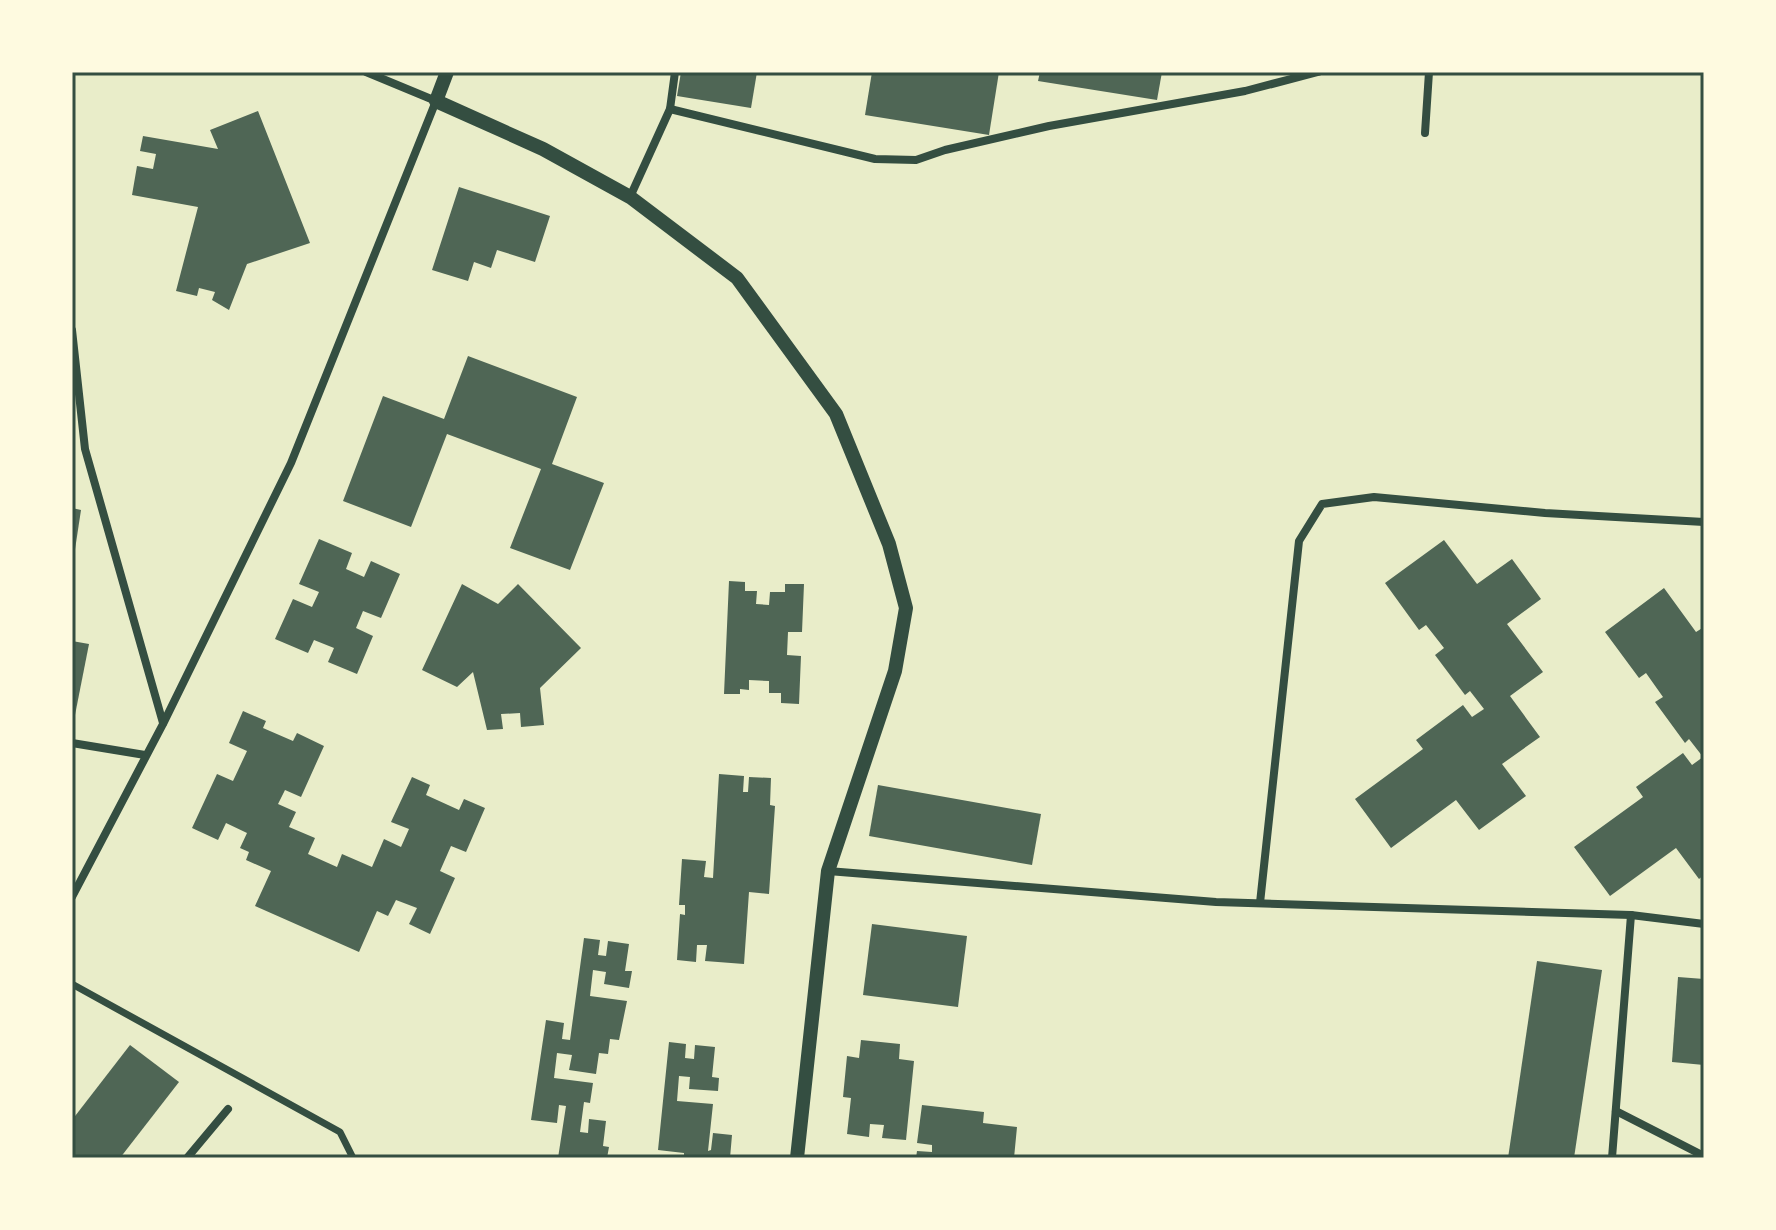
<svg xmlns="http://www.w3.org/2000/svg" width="1776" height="1230" font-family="'PT Sans Narrow',sans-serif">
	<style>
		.building { fill: #4f6655 }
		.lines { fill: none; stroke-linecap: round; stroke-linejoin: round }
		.pedestrian { stroke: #344e41; stroke-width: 7 }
		.minor { stroke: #344e41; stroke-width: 8 }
		.tertiary { stroke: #344e41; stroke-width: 14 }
		.neatline { fill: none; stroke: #344e41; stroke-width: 3 }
	</style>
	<rect width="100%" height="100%" fill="#e9edc9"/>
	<!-- building -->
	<g class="building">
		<polygon points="681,72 757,72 751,108 677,96"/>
		<polygon points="872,72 999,72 989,135 865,115"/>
		<polygon points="1040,72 1162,72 1157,100 1038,81"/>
		<polygon points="258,111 310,243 247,264 229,310 212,300 215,292 199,288 197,296 176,291 198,207 132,195 137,166 153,169 156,154 140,151 143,136 218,149 210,130"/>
		<polygon points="459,187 550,216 535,262 497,250 491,268 474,262 468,281 432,270"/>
		<polygon points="468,356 577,397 552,464 604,483 570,570 510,548 541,469 447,434 411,527 343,501 383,396 444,419"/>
		<polygon points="72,508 81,510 74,556 72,556"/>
		<polygon points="319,539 352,553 346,569 364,577 371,561 400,574 381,618 363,611 356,628 373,636 357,674 328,662 334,648 314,640 308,653 275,639 293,599 312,607 319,592 299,584"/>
		<polygon points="1444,540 1477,584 1512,559 1541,599 1507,624 1543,672 1510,696 1540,737 1502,764 1526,796 1479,830 1456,800 1391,848 1355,799 1423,749 1416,740 1463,705 1472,717 1484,709 1470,691 1465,695 1435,655 1444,648 1426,625 1419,630 1385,583"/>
		<polygon points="729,581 745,582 745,591 757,591 756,604 769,605 770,592 785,592 785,584 804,584 802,632 788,632 787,655 801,656 799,704 781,703 781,693 769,693 769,681 749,680 749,690 740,689 740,694 724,694"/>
		<polygon points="462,584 498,604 518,584 581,648 540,688 544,725 521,727 520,713 501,714 503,729 487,730 473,672 457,687 422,670"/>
		<polygon points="1664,588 1696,632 1704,627 1704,875 1699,879 1676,848 1610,896 1574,847 1643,797 1636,787 1683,753 1692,765 1703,757 1689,739 1685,743 1655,702 1663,697 1646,673 1639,678 1605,632"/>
		<polygon points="72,641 89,644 75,715 72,715"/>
		<polygon points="243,711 266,721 263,728 293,741 297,733 324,746 301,797 285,790 278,804 296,812 289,827 315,838 308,854 337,867 342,854 372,867 384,839 401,847 409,829 391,822 412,777 430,785 426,795 459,810 464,799 485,808 466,852 451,846 440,871 455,878 430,934 409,924 417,908 396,900 388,916 377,911 359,952 255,906 271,871 246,860 249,852 240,848 247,833 226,823 218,840 192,828 217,774 233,781 247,751 229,743"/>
		<polygon points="719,774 744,776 743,792 748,792 749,777 771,778 770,805 775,806 769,894 749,892 744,964 705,961 707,945 697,945 696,962 677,960 680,914 685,915 685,905 679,905 682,859 706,861 704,877 713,878"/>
		<polygon points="878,785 1041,814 1032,865 869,836"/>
		<polygon points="872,924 967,936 958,1007 863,995"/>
		<polygon points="584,938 600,940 598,955 606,956 608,941 629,944 625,971 632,971 629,988 604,984 606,972 593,970 590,996 627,1001 619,1040 610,1039 608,1054 599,1053 596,1074 569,1070 572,1055 557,1053 554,1078 593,1083 590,1103 584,1102 580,1132 588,1133 589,1119 606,1121 603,1146 609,1147 607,1158 558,1158 566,1106 559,1105 557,1123 531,1120 546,1020 564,1023 562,1039 570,1040"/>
		<polygon points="1537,961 1602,970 1574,1158 1508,1158"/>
		<polygon points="1678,977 1704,979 1704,1065 1672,1062"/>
		<polygon points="861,1040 900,1044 899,1059 914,1061 906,1140 882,1138 884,1125 870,1124 869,1137 847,1134 851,1098 843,1097 847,1056 859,1058"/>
		<polygon points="669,1042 686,1044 685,1058 694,1059 695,1045 715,1047 712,1077 719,1078 718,1091 689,1089 690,1077 679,1076 677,1101 713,1104 708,1151 711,1150 713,1133 732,1135 730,1158 684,1158 684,1153 658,1150"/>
		<polygon points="130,1045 179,1082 120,1158 72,1158 72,1120"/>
		<polygon points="922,1105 984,1112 983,1123 1017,1127 1014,1158 916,1158 917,1151 932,1152 932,1145 917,1143"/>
	</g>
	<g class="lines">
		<!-- pedestrian -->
		<polyline class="pedestrian" points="72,984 340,1132 353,1158"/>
		<!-- minor -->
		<g class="minor">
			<polyline points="670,109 875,159 916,160 945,150 1049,126 1245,91 1318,72"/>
			<polyline points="1425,133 1429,72"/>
			<polyline points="630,197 670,109 675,72"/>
			<polyline points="72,330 85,449 163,723"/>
			<polyline points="72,743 145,755"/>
			<polyline points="828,871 1216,902 1631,915 1704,924"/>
			<polyline points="72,897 163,724 291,463 436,101 366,72"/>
			<polyline points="1260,903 1299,541 1322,504 1374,497 1545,513 1704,522"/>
			<polyline points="1616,1111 1704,1156"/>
			<polyline points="187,1158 228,1109"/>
			<polyline points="1612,1158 1631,915"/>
		</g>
		<!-- tertiary -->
		<polyline class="tertiary" points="447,72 436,101 543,149 630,197 737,278 836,414 889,544 906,608 895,671 828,871 797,1158"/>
	</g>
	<!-- border -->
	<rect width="1776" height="1230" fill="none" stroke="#fefae0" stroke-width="148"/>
	<rect x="74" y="74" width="1628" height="1082" class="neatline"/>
</svg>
